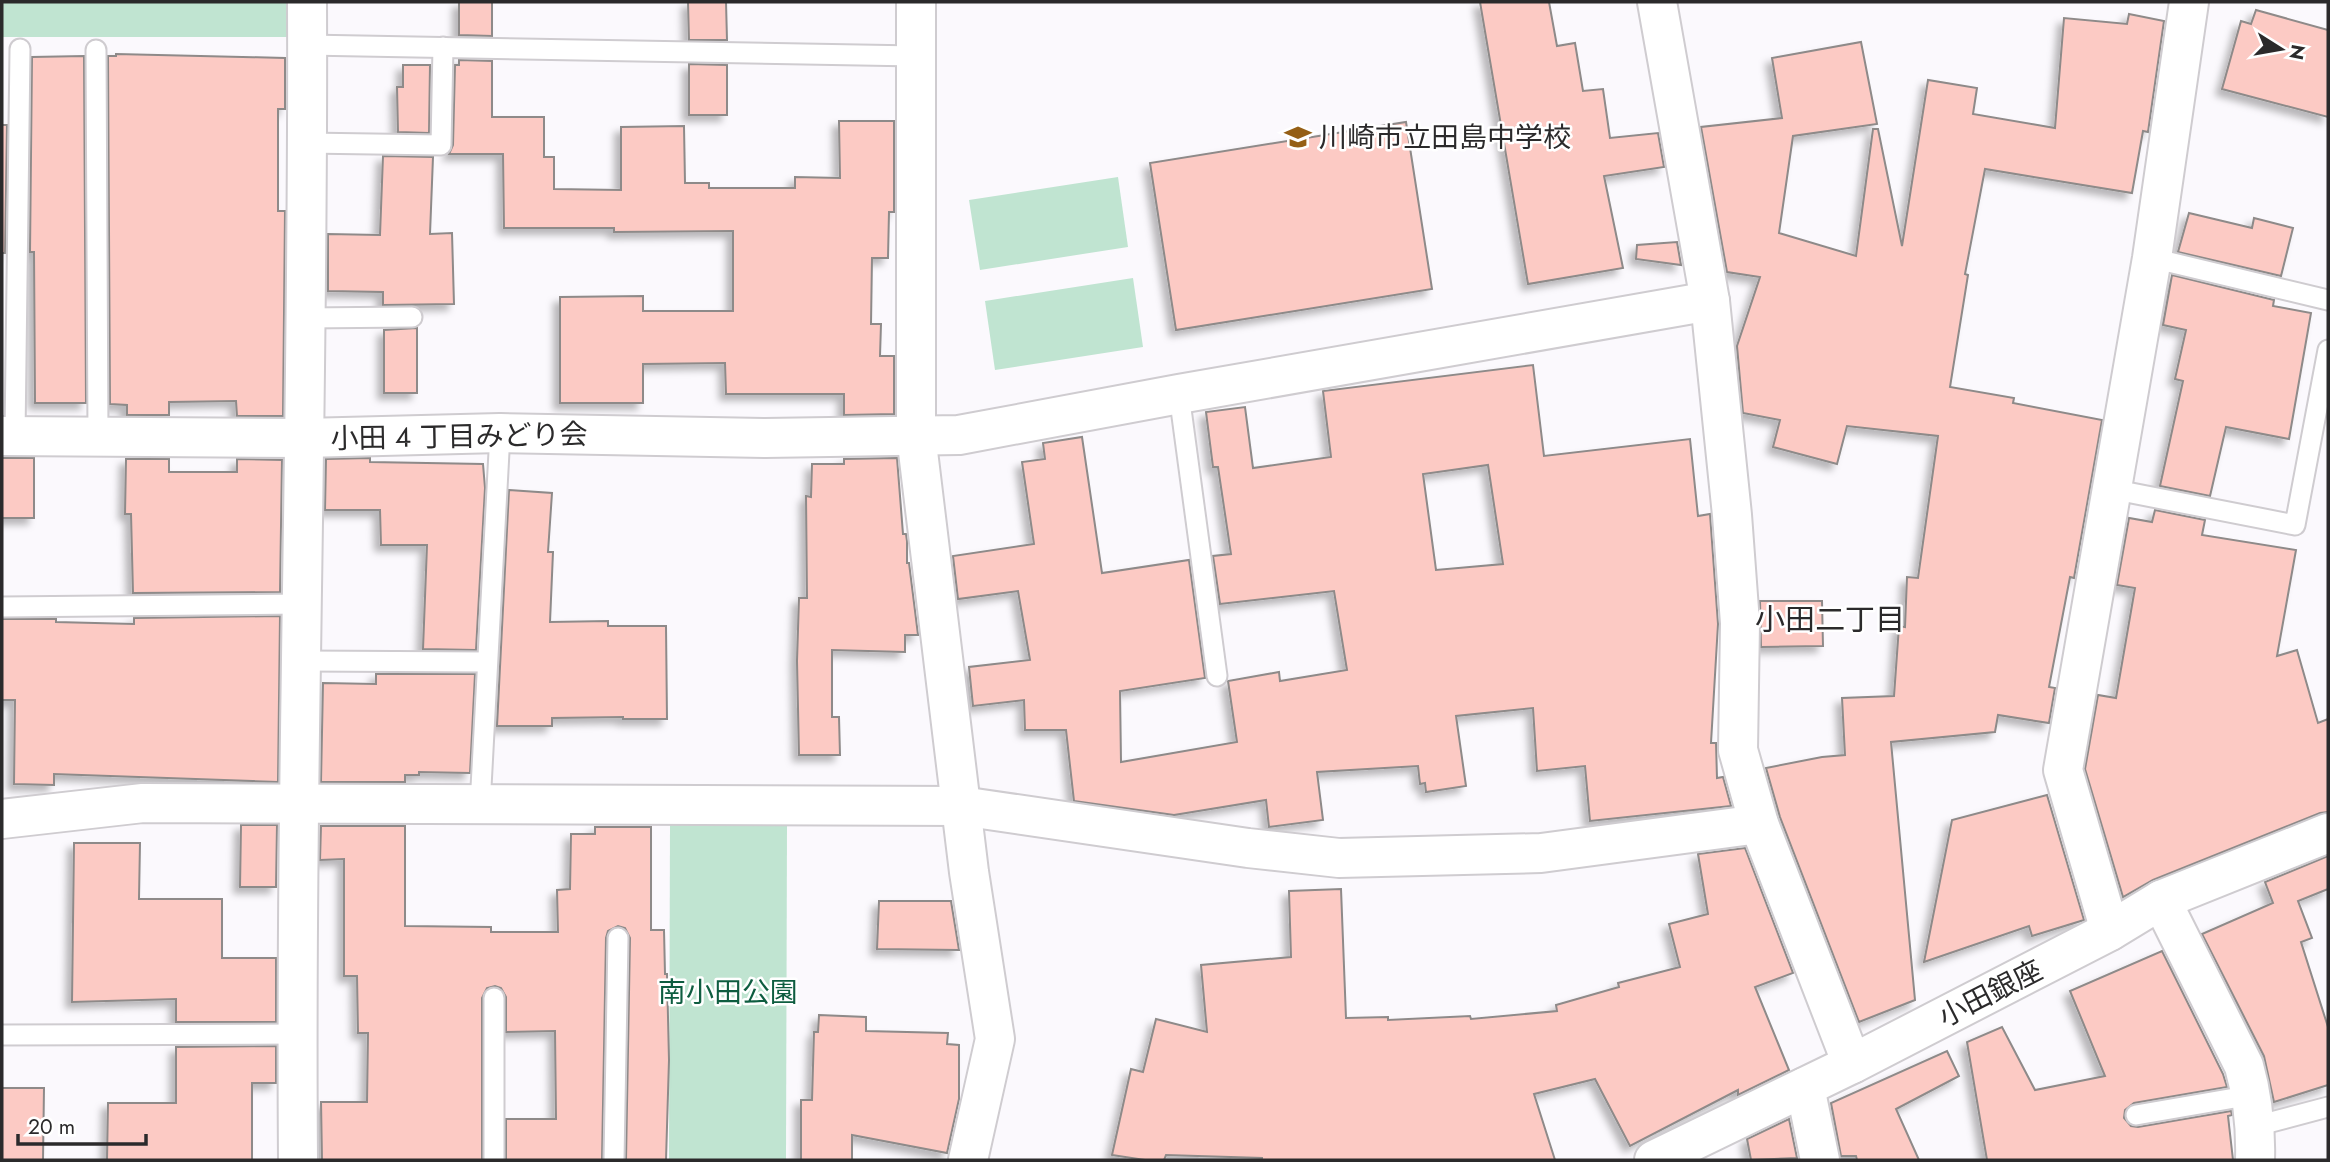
<svg xmlns="http://www.w3.org/2000/svg" width="2330" height="1162" font-family="Jost,'Noto Sans JP',sans-serif">
	<style>
		.green { fill: #c0e4d1 }
		.building { fill: #fccac4; stroke: #8e8a89; stroke-width: 2; fill-rule: evenodd; filter: url(#shadow) }
		.lines { fill: none; stroke-linecap: round; stroke-linejoin: round }
		.service-casing { stroke: #cfccd0; stroke-width: 23 }
		.minor-casing { stroke: #cfccd0; stroke-width: 42 }
		.service { stroke: #fff; stroke-width: 19 }
		.minor { stroke: #fff; stroke-width: 38 }
		.labels { text-anchor: middle; stroke-width: 5; stroke-linejoin: round; paint-order: stroke }
		.poi-label { font-size: 28px; fill: #2b2a2b; stroke: #fff; text-anchor: start }
		.street-label { font-size: 28px; fill: #2b2a2b; stroke: #fff }
		.park-label { font-size: 28px; fill: #0e5d40; stroke: #fff }
		.neighbourhood-label { font-size: 30px; fill: #2b2a2b; stroke: #fff }
	</style>
	<defs>
		<filter id="shadow"><feDropShadow dx="-6" dy="6" stdDeviation="3.5" flood-color="#0004"/></filter>
	</defs>
	<rect width="100%" height="100%" fill="#fbf9fd"/>
	<!-- green -->
	<g class="green">
		<rect x="2" y="2" width="288" height="35"/>
		<polygon points="1118,177 1128,247 980,270 969,200"/>
		<polygon points="1133,278 1143,347 995,370 985,301"/>
		<polygon points="670,824 787,824 786,1160 669,1160"/>
	</g>
	<!-- building -->
	<g class="building">
		<polygon points="459,2 492,2 492,36 459,35"/>
		<polygon points="688,2 726,2 727,40 689,40"/>
		<polygon points="1480,2 1549,2 1557,46 1575,43 1583,91 1603,89 1610,138 1658,133 1664,167 1604,176 1623,268 1528,284"/>
		<polygon points="2256,10 2328,30 2328,117 2222,89 2241,21 2251,24"/>
		<polygon points="2129,14 2164,21 2148,132 2143,131 2132,193 1985,169 1965,274 1968,275 1950,387 2014,398 2013,403 2102,420 2074,578 2070,577 2049,687 2055,688 2049,723 1998,715 1995,732 1891,742 1915,1000 1859,1022 1780,817 1766,768 1822,757 1845,755 1842,698 1894,696 1899,626 1905,627 1907,577 1918,578 1938,436 1847,426 1837,464 1773,447 1780,420 1743,413 1737,346 1760,277 1727,272 1701,127 1782,118 1772,58 1861,42 1877,124 1793,136 1779,233 1856,256 1873,129 1878,129 1902,246 1928,80 1977,88 1973,114 2055,128 2064,18 2127,24"/>
		<polygon points="116,54 285,58 285,109 278,109 278,211 285,211 283,416 237,416 236,401 169,402 169,415 127,415 127,405 110,404 108,56 116,56"/>
		<polygon points="84,56 86,403 35,403 34,252 30,252 32,57"/>
		<polygon points="459,60 492,61 492,117 544,117 544,157 554,157 554,189 621,190 621,127 684,126 685,183 709,183 709,188 795,188 795,177 840,178 839,121 894,121 894,212 889,212 888,258 872,258 871,324 881,324 880,356 894,356 894,414 844,415 844,394 726,394 725,363 643,364 643,403 560,403 560,297 643,296 643,311 733,311 733,231 614,232 614,228 504,228 503,154 449,154 453,145 455,65 459,65"/>
		<polygon points="689,64 727,65 727,115 689,115"/>
		<polygon points="403,65 430,65 429,133 398,132 397,87 403,87"/>
		<polygon points="1406,122 1432,289 1176,330 1150,163"/>
		<polygon points="2,125 7,125 5,253 2,253"/>
		<polygon points="383,156 433,157 430,234 452,233 454,304 383,305 383,292 328,291 328,234 380,235"/>
		<polygon points="2189,213 2252,228 2254,218 2293,228 2281,276 2178,252"/>
		<polygon points="1677,242 1681,265 1636,259 1637,245"/>
		<polygon points="2172,275 2274,300 2273,306 2311,313 2289,439 2226,427 2210,496 2160,486 2183,381 2175,379 2186,330 2163,325"/>
		<polygon points="417,328 417,393 384,393 384,330"/>
		<path d="M 1533,365 L 1544,456 L 1690,439 L 1698,516 L 1710,514 L 1718,624 L 1711,743 L 1716,743 L 1717,778 L 1723,777 L 1731,806 L 1590,821 L 1585,766 L 1537,771 L 1533,708 L 1456,716 L 1466,786 L 1426,792 L 1425,783 L 1420,784 L 1418,766 L 1317,772 L 1323,820 L 1269,827 L 1266,800 L 1174,815 L 1074,801 L 1066,730 L 1025,730 L 1024,700 L 973,706 L 969,667 L 1030,660 L 1018,591 L 958,599 L 953,556 L 1034,544 L 1022,462 L 1045,459 L 1043,443 L 1082,437 L 1102,573 L 1189,560 L 1205,678 L 1120,691 L 1121,762 L 1237,742 L 1228,681 L 1279,672 L 1280,681 L 1347,670 L 1334,591 L 1220,604 L 1213,556 L 1231,554 L 1218,467 L 1213,467 L 1206,412 L 1245,407 L 1253,468 L 1331,457 L 1323,391 ZM 1488,465 L 1503,564 L 1436,570 L 1423,474 Z"/>
		<rect x="2" y="458" width="32" height="60"/>
		<polygon points="370,458 370,462 483,464 485,488 476,650 423,649 427,545 381,545 380,510 325,510 326,459"/>
		<polygon points="897,458 903,534 906,534 907,541 907,563 909,563 918,635 905,635 905,652 832,650 832,717 839,717 840,755 799,755 797,661 799,598 807,598 806,496 811,497 812,464 844,464 844,459"/>
		<polygon points="126,459 169,459 169,472 237,472 237,459 282,460 280,592 133,593 131,514 125,514"/>
		<polygon points="509,490 552,493 548,552 553,552 550,622 608,621 608,626 666,626 667,719 623,719 623,717 552,718 552,726 497,726"/>
		<polygon points="2155,510 2205,520 2202,535 2296,550 2277,656 2297,650 2318,723 2328,719 2328,812 2320,813 2153,880 2123,897 2085,769 2098,695 2116,698 2135,588 2117,585 2129,518 2152,522"/>
		<polygon points="1760,601 1822,601 1823,646 1761,647"/>
		<polygon points="280,616 278,782 54,774 54,785 14,784 15,700 2,700 2,619 56,619 56,622 134,624 134,618"/>
		<polygon points="376,674 475,674 470,773 419,772 419,775 405,775 405,782 321,782 323,683 376,684"/>
		<polygon points="2047,795 2084,920 2032,936 2029,926 1924,962 1952,820"/>
		<polygon points="241,825 277,825 276,887 240,887"/>
		<polygon points="321,826 405,826 405,926 491,927 491,932 558,932 557,890 570,889 571,834 595,834 595,827 651,827 651,930 664,930 665,974 667,974 669,1060 666,1160 626,1160 630,938 625,928 618,926 608,931 606,938 602,1160 506,1160 506,1119 556,1119 555,1031 506,1032 506,997 501,988 495,986 487,988 482,998 482,1160 322,1160 321,1102 367,1102 368,1033 358,1033 357,976 344,976 344,859 320,860"/>
		<polygon points="74,843 140,843 139,899 222,899 222,958 276,958 276,1022 176,1022 176,999 72,1002"/>
		<polygon points="1745,848 1793,973 1755,987 1789,1070 1738,1095 1738,1090 1630,1146 1595,1079 1534,1094 1555,1160 1262,1160 1262,1158 1166,1155 1164,1160 1145,1160 1112,1155 1131,1069 1143,1072 1156,1019 1207,1032 1201,965 1291,957 1289,891 1341,889 1346,1018 1388,1017 1388,1020 1470,1016 1471,1019 1557,1011 1556,1005 1619,987 1618,983 1680,967 1669,924 1708,914 1698,854"/>
		<polygon points="2328,856 2328,889 2298,901 2312,938 2301,942 2328,1027 2328,1085 2274,1102 2264,1056 2202,934 2273,903 2265,882"/>
		<polygon points="879,901 951,901 959,950 877,949"/>
		<polygon points="2162,951 2223,1074 2227,1087 2134,1103 2125,1110 2124,1118 2131,1126 2138,1127 2231,1111 2232,1115 2228,1116 2233,1160 1987,1160 1967,1042 2002,1027 2035,1090 2105,1076 2070,991"/>
		<polygon points="819,1015 866,1017 866,1031 948,1033 947,1044 959,1045 959,1099 947,1153 852,1135 852,1160 801,1160 801,1100 812,1100 814,1032 818,1032"/>
		<polygon points="276,1046 276,1083 252,1083 252,1160 107,1160 108,1103 176,1103 176,1047"/>
		<polygon points="1947,1051 1959,1076 1896,1109 1919,1160 1857,1160 1856,1156 1841,1156 1831,1103"/>
		<polygon points="2,1088 44,1088 43,1160 2,1160"/>
		<polygon points="1789,1119 1797,1158 1751,1160 1747,1139"/>
	</g>
	<g class="lines">
		<!-- service casing -->
		<g class="service-casing">
			<g id="service">
				<polyline points="307,45 916,56"/>
				<polyline points="96,50 98,436"/>
				<polyline points="306,143 441,145 443,47"/>
				<polyline points="2152,258 2328,300"/>
				<polyline points="305,318 412,317"/>
				<polyline points="1179,394 1217,676"/>
				<polyline points="15,436 20,49"/>
				<polyline points="2111,489 2295,525 2328,350"/>
				<polyline points="2,607 303,604"/>
				<polyline points="302,661 487,662"/>
				<polyline points="480,806 500,433"/>
				<polyline points="494,998 494,1160"/>
				<polyline points="2,1035 297,1034"/>
				<polyline points="2136,1115 2252,1095"/>
				<polyline points="2256,1126 2328,1107"/>
				<polyline points="614,1160 618,938"/>
			</g>
		</g>
		<!-- minor casing -->
		<g class="minor-casing">
			<g id="minor">
				<polyline points="916,2 916,435 969,872 995,1039 968,1160"/>
				<polyline points="1657,2 1710,301 1732,515 1740,623 1738,750 1759,824 1852,1064"/>
				<polyline points="2,436 304,438 500,433 765,438 959,435 1179,394 1710,301"/>
				<polyline points="2,819 143,803 961,806 1248,848 1339,858 1541,853 1759,824"/>
				<path d="M 2161,900 L 2244,1066 C 2253,1098 2256,1127 2255,1160"/>
				<polyline points="2110,931 2063,770 2152,258 2189,2"/>
				<polyline points="1805,1087 1820,1160"/>
				<path d="M 298,1160 C 295,774 309,388 307,2"/>
				<polyline points="1654,1160 1852,1064 2110,931 2161,900 2328,833"/>
			</g>
		</g>
		<!-- service -->
		<use href="#service" class="service"/>
		<!-- minor -->
		<use href="#minor" class="minor"/>
	</g>
	<!-- icons -->
	<defs>
		<g id="school-bare" transform="scale(2.1)"><path d="M0-5L7-2L0 1L-7-2ZM-4 1L0 2.5L4 1V4Q0 6-4 4Z" fill="#955f15" stroke="#fff" stroke-width="2.5" paint-order="stroke"/></g>
	</defs>
	<g fill-rule="evenodd">
		<use href="#school-bare" x="1298" y="137"/>
	</g>
	<g class="labels">
		<!-- poi labels -->
		<g class="poi-label">
			<text x="1319" y="147">川崎市立田島中学校</text>
		</g>
		<!-- street labels -->
		<g class="street-label">
			<text transform="translate(459 436) rotate(-1)" y="10">小田 4 丁目みどり会</text>
			<text transform="translate(1990 993) rotate(-27)" y="10">小田銀座</text>
		</g>
		<!-- park labels -->
		<g class="park-label">
			<text x="728" y="1002">南小田公園</text>
		</g>
		<!-- neighbourhood labels -->
		<g class="neighbourhood-label">
			<text x="1830" y="630">小田二丁目</text>
		</g>
	</g>
	<!-- border -->
	<rect width="2330" height="1162" fill="none" stroke="#2b2a2b" stroke-width="7"/>
	<!-- north arrow -->
	<g transform="translate(2281 49) rotate(101)" stroke="#ffffff" stroke-width="5" paint-order="stroke">
	<path d="M0-5L12 26L0 18L-12 26Z" fill="#2b2a2b"/>
	<text y="-10" font-size="19" font-weight="bold" text-anchor="middle" fill="#2b2a2b">N</text>
	</g>
	<!-- scale -->
	<path d="M18 1134v10h128v-10" fill="none" stroke="#2b2a2b" stroke-width="3.5"/>
	<text x="28" y="1134" font-size="21" fill="#2b2a2b" stroke="#ffffff" stroke-width="5" paint-order="stroke">20 m</text>
</svg>
